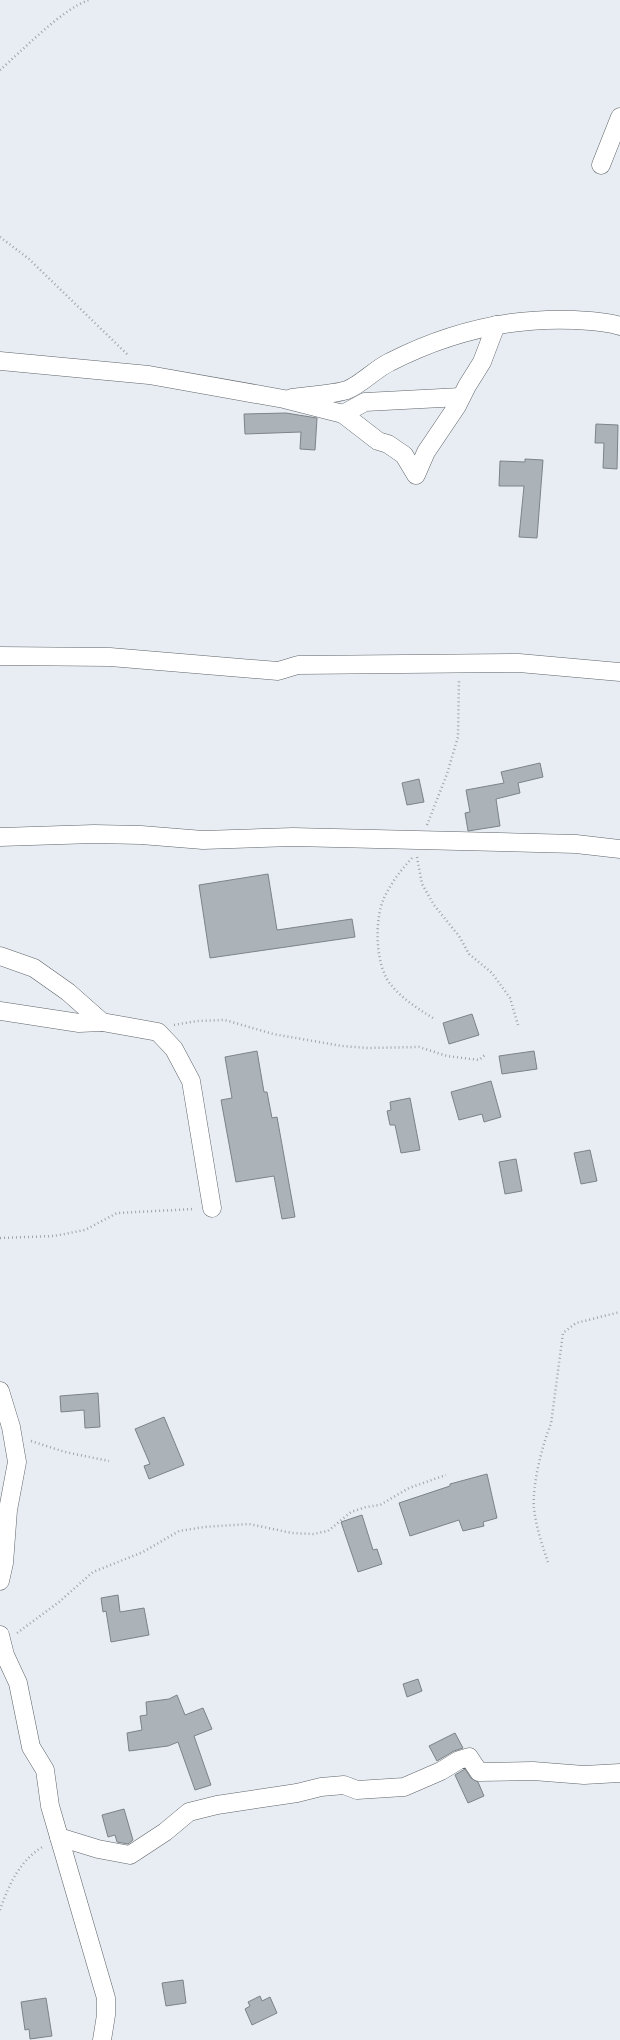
<svg xmlns="http://www.w3.org/2000/svg" width="620" height="2040" font-family="'Crimson Pro',serif">
	<style>
		.building { fill: #acb3b8; stroke: #7d8488 }
		.lines { fill: none; stroke-linecap: round; stroke-linejoin: round }
		.minor-casing { stroke: #5f6469; stroke-width: 19 }
		.path { stroke: #9fa4a9; stroke-width: 2.5; stroke-dasharray: 1 3; stroke-linecap: butt }
		.minor { stroke: #fff; stroke-width: 18 }
	</style>
	<rect width="100%" height="100%" fill="#e7edf3"/>
	<!-- building -->
	<g class="building">
		<polygon points="286,413 317,418 315,450 300,449 301,432 245,434 244,414"/>
		<polygon points="596,424 618,425 617,469 603,468 604,443 595,443"/>
		<polygon points="525,459 543,460 537,538 519,537 524,486 499,486 500,461 525,462"/>
		<polygon points="540,763 543,777 518,783 520,793 496,799 500,826 468,831 465,813 470,812 466,790 504,783 501,772"/>
		<polygon points="419,779 424,802 407,805 402,783"/>
		<polygon points="268,874 277,930 352,919 355,937 210,958 199,885"/>
		<polygon points="472,1014 479,1035 449,1044 443,1023"/>
		<polygon points="257,1051 264,1092 267,1092 272,1118 277,1117 295,1217 282,1219 274,1176 236,1182 221,1100 232,1098 225,1057"/>
		<polygon points="534,1051 537,1069 502,1074 499,1056"/>
		<polygon points="491,1081 501,1117 484,1122 482,1114 459,1120 451,1092"/>
		<polygon points="410,1098 420,1150 401,1153 395,1125 390,1125 387,1111 391,1110 390,1102"/>
		<polygon points="590,1150 597,1181 581,1184 574,1153"/>
		<polygon points="516,1159 522,1191 505,1194 499,1162"/>
		<polygon points="98,1393 100,1427 85,1428 84,1410 61,1412 60,1396"/>
		<polygon points="164,1417 184,1465 149,1479 144,1466 150,1464 135,1429"/>
		<polygon points="487,1474 497,1518 483,1522 484,1526 463,1531 459,1520 410,1536 399,1503 450,1486 450,1484"/>
		<polygon points="362,1515 373,1550 377,1549 382,1564 358,1572 341,1522"/>
		<polygon points="118,1595 120,1612 144,1608 149,1635 111,1642 106,1611 103,1612 101,1598"/>
		<polygon points="418,1679 422,1691 407,1697 403,1684"/>
		<polygon points="177,1695 185,1715 203,1708 212,1729 194,1736 211,1785 195,1790 178,1742 168,1746 129,1751 127,1733 142,1730 140,1716 147,1715 146,1702 169,1699"/>
		<polygon points="455,1733 463,1748 454,1751 437,1761 429,1746"/>
		<polygon points="465,1769 471,1778 478,1782 484,1796 468,1803 455,1775"/>
		<polygon points="124,1809 133,1840 128,1844 117,1842 115,1835 108,1837 102,1815"/>
		<polygon points="183,1980 186,2003 166,2006 162,1983"/>
		<polygon points="260,1996 262,2001 270,1997 277,2013 252,2025 245,2009 250,2006 248,2002"/>
		<polygon points="46,1998 52,2036 30,2039 29,2029 25,2030 21,2002"/>
	</g>
	<g class="lines">
		<!-- minor casing -->
		<g class="minor-casing">
			<g id="minor">
				<polyline points="601,165 620,117"/>
				<polyline points="0,361 149,375 284,399 343,414 378,441 388,444 404,455 416,475 426,452 457,406 467,386 482,362 496,325"/>
				<path d="M 292,398 C 305,396 336,394 347,390 C 362,384 375,369 390,362 C 449,332 509,317 575,320 C 590,321 605,321 620,326"/>
				<polyline points="343,414 365,402 461,397"/>
				<polyline points="0,656 110,657 278,671 298,665 519,663 620,672"/>
				<polyline points="0,837 94,834 141,835 203,840 293,837 576,844 620,849"/>
				<polyline points="0,956 34,968 68,992 102,1022 158,1032 174,1049 191,1081 212,1208"/>
				<polyline points="0,1011 79,1023 102,1022"/>
				<polyline points="0,1391 11,1427 17,1462 8,1510 4,1563 0,1581"/>
				<polyline points="0,1635 5,1655 18,1683 31,1747 45,1770 50,1806 106,1998 106,2015 102,2040"/>
				<polyline points="59,1837 98,1849 130,1855 165,1832 189,1812 217,1805 297,1793 321,1787 344,1785 357,1790 404,1787 441,1771 459,1760 469,1757 479,1772 533,1771 584,1775 620,1773"/>
			</g>
		</g>
		<!-- path -->
		<g class="path">
			<path d="M 0,70 C 23,50 62,9 89,0"/>
			<polyline points="0,237 29,259 129,356"/>
			<polyline points="427,825 447,774 458,737 459,679"/>
			<polyline points="417,857 422,884 434,905 459,936 469,954 492,973 510,998 518,1025"/>
			<path d="M 412,858 C 401,870 391,883 384,898 C 374,920 375,968 392,986 C 403,999 418,1009 433,1018"/>
			<polyline points="174,1025 197,1021 225,1020 273,1034 342,1046 368,1048 419,1047 447,1056 479,1060 486,1054"/>
			<polyline points="0,1238 54,1236 85,1230 117,1213 194,1209"/>
			<polyline points="31,1441 65,1452 109,1461"/>
			<path d="M 548,1562 C 542,1545 536,1527 534,1508 C 532,1486 542,1445 551,1424 L 563,1333 L 576,1323 L 620,1312"/>
			<polyline points="17,1633 59,1602 93,1572 143,1552 179,1531 204,1527 249,1524 292,1533 313,1534 328,1531 351,1512 366,1507 380,1505 409,1488 446,1475"/>
			<path d="M 0,1910 C 9,1884 20,1860 44,1846"/>
		</g>
		<!-- minor -->
		<use href="#minor" class="minor"/>
	</g>
</svg>
